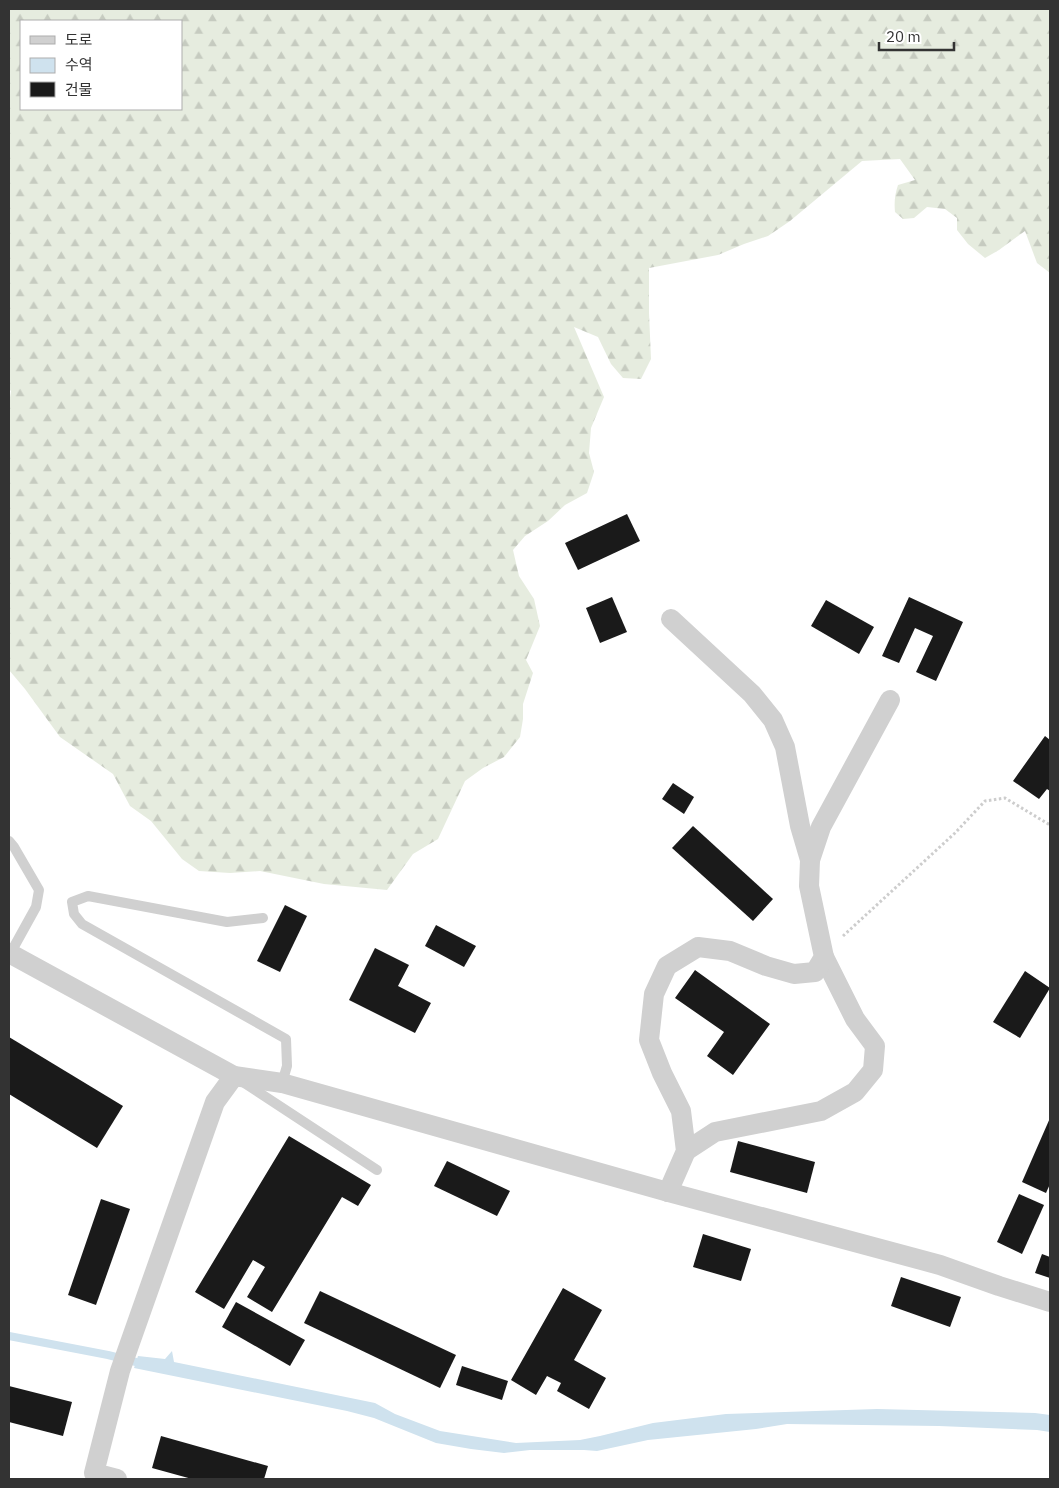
<svg xmlns="http://www.w3.org/2000/svg" width="1059" height="1488" font-family="'IBM Plex Sans','Noto Sans KR',sans-serif">
	<style>
		.forest { fill: url(#forest-firs); fill-rule: evenodd }
		.water { fill: #cfe2ee }
		.lines { fill: none; stroke-linecap: round; stroke-linejoin: round }
		.stream { stroke: #cfe2ee; stroke-width: 8 }
		.building { fill: #1a1a1a }
		.path { stroke: #cdcdcd; stroke-width: 3; stroke-dasharray: 2.5 2.5; stroke-linecap: butt }
		.service { stroke: #d0d0d0; stroke-width: 10 }
		.minor { stroke: #d0d0d0; stroke-width: 20 }
	</style>
	<defs>
		<pattern id="forest-firs" width="22" height="20" patternUnits="userSpaceOnUse" patternTransform="scale(1.25)"><rect width="22" height="20" fill="#e6ecdf"/><path d="M5 1l3.5 6h-7zM16 11l3.5 6h-7z" fill="#c6cbc0"/></pattern>
	</defs>
	<rect width="100%" height="100%" fill="#fff"/>
	<!-- forest -->
	<path class="forest" d="M 9,9 L 1050,9 L 1050,273 L 1037,263 L 1025,231 L 999,250 L 985,258 L 968,244 L 957,230 L 957,218 L 945,209 L 927,207 L 914,218 L 903,219 L 895,212 C 894,202 895,194 898,185 L 915,180 L 900,159 L 862,161 L 790,221 L 768,236 L 744,244 L 718,255 L 649,268 L 649,313 L 651,359 L 641,379 L 623,378 L 611,364 L 598,337 L 574,327 L 604,397 L 591,428 L 589,453 L 594,472 L 587,493 L 565,505 L 548,521 L 525,536 L 513,550 L 519,576 L 534,599 L 540,626 L 526,660 L 533,673 L 523,704 L 523,719 L 520,737 L 504,757 L 483,768 L 465,781 L 438,839 L 413,854 L 387,890 L 324,884 L 260,871 L 230,873 L 199,871 L 182,859 L 151,821 L 130,806 L 113,774 L 60,737 L 25,689 L 9,670 L 9,404 L 11,391 L 9,389 ZM 21,21 L 181,21 L 181,109 L 21,109 Z"/>
	<!-- water -->
	<polygon class="water" points="172,1351 174,1362 375,1403 395,1414 440,1431 516,1443 580,1440 600,1436 653,1423 726,1414 877,1409 1035,1413 1050,1415 1050,1432 1037,1430 939,1426 787,1424 756,1429 648,1440 597,1451 584,1450 530,1450 504,1453 471,1449 436,1443 374,1418 347,1411 134,1368 138,1356 165,1359"/>
	<g class="lines">
		<!-- stream -->
		<polyline class="stream" points="9,1336 108,1355 136,1362"/>
	</g>
	<!-- building -->
	<g class="building">
		<polygon points="627,514 640,541 578,570 565,543"/>
		<polygon points="612,597 627,632 600,643 586,608"/>
		<polygon points="909,597 963,622 936,681 916,672 933,636 915,628 899,663 882,656"/>
		<polygon points="826,600 874,627 859,654 811,626"/>
		<polygon points="1045,736 1050,740 1050,791 1047,789 1039,799 1013,781"/>
		<polygon points="673,783 694,797 684,814 662,799"/>
		<polygon points="693,826 773,899 753,921 672,848"/>
		<polygon points="285,905 307,916 280,972 257,961"/>
		<polygon points="436,925 476,946 464,967 425,946"/>
		<polygon points="375,948 409,965 398,986 431,1003 415,1033 349,1000"/>
		<polygon points="695,970 770,1024 733,1075 707,1056 724,1032 675,998"/>
		<polygon points="1025,971 1050,988 1020,1038 993,1022"/>
		<polygon points="9,1037 123,1106 97,1148 9,1094"/>
		<polygon points="1050,1118 1050,1184 1046,1193 1022,1182"/>
		<polygon points="289,1136 371,1185 358,1206 342,1197 272,1312 247,1297 265,1267 253,1260 224,1309 195,1292"/>
		<polygon points="738,1141 815,1162 807,1193 730,1172"/>
		<polygon points="447,1161 510,1191 497,1216 434,1186"/>
		<polygon points="1019,1194 1044,1205 1022,1254 997,1242"/>
		<polygon points="101,1199 130,1209 96,1305 68,1295"/>
		<polygon points="703,1234 751,1249 741,1281 693,1267"/>
		<polygon points="1042,1254 1050,1257 1050,1278 1035,1273"/>
		<polygon points="901,1277 961,1297 950,1327 891,1306"/>
		<polygon points="563,1288 602,1310 574,1360 606,1378 589,1409 557,1391 561,1383 547,1376 536,1395 511,1380"/>
		<polygon points="320,1291 456,1355 440,1388 304,1323"/>
		<polygon points="236,1302 305,1340 290,1366 222,1327"/>
		<polygon points="462,1366 508,1381 502,1400 456,1385"/>
		<polygon points="9,1386 72,1402 63,1436 9,1422"/>
		<polygon points="161,1436 268,1466 264,1479 192,1479 152,1468"/>
	</g>
	<g class="lines">
		<!-- path -->
		<polyline class="path" points="843,936 955,833 985,801 1005,798 1050,825"/>
		<!-- service -->
		<g class="service">
			<polyline points="9,841 14,847 39,890 36,907 10,954"/>
			<polyline points="263,918 227,922 88,896 72,902 74,914 82,924 286,1039 287,1066 282,1083"/>
			<polyline points="243,1082 377,1170"/>
		</g>
		<!-- minor -->
		<g class="minor">
			<polyline points="671,619 752,694 773,720 785,747 800,826 810,860"/>
			<polyline points="9,953 234,1076 282,1083 668,1192 940,1265 999,1286 1050,1302"/>
			<polyline points="686,1151 715,1132 821,1111 855,1092 873,1070 875,1046 855,1019 824,957"/>
			<polyline points="668,1192 686,1151 681,1111 662,1073 649,1040 654,994 667,966 698,947 730,951 766,966 794,974 815,972 824,957 809,886 810,860 821,827 890,700"/>
			<polyline points="117,1479 94,1473 120,1371 215,1102 234,1076"/>
		</g>
	</g>
	<!-- border -->
	<rect width="1059" height="1488" fill="none" stroke="#333333" stroke-width="20"/>
	<!-- legend -->
	<rect x="20" y="20" width="162" height="90" fill="#ffffff" stroke="#adadad"/>
	<rect x="30" y="36" width="25" height="8" fill="#d0d0d0" stroke="#adadad"/>
	<text x="65" y="45" font-size="15" fill="#333333">도로</text>
	<rect x="30" y="58" width="25" height="15" fill="#cfe2ee" stroke="#adadad"/>
	<text x="65" y="70" font-size="15" fill="#333333">수역</text>
	<rect x="30" y="82" width="25" height="15" fill="#1a1a1a" stroke="#adadad"/>
	<text x="65" y="95" font-size="15" fill="#333333">건물</text>
	<!-- scale -->
	<path d="M879 42v8h75v-8" fill="none" stroke="#333333" stroke-width="2.5"/>
	<text x="886" y="42" font-size="15" fill="#333333" stroke="#ffffff" stroke-width="4" paint-order="stroke">20 m</text>
</svg>
